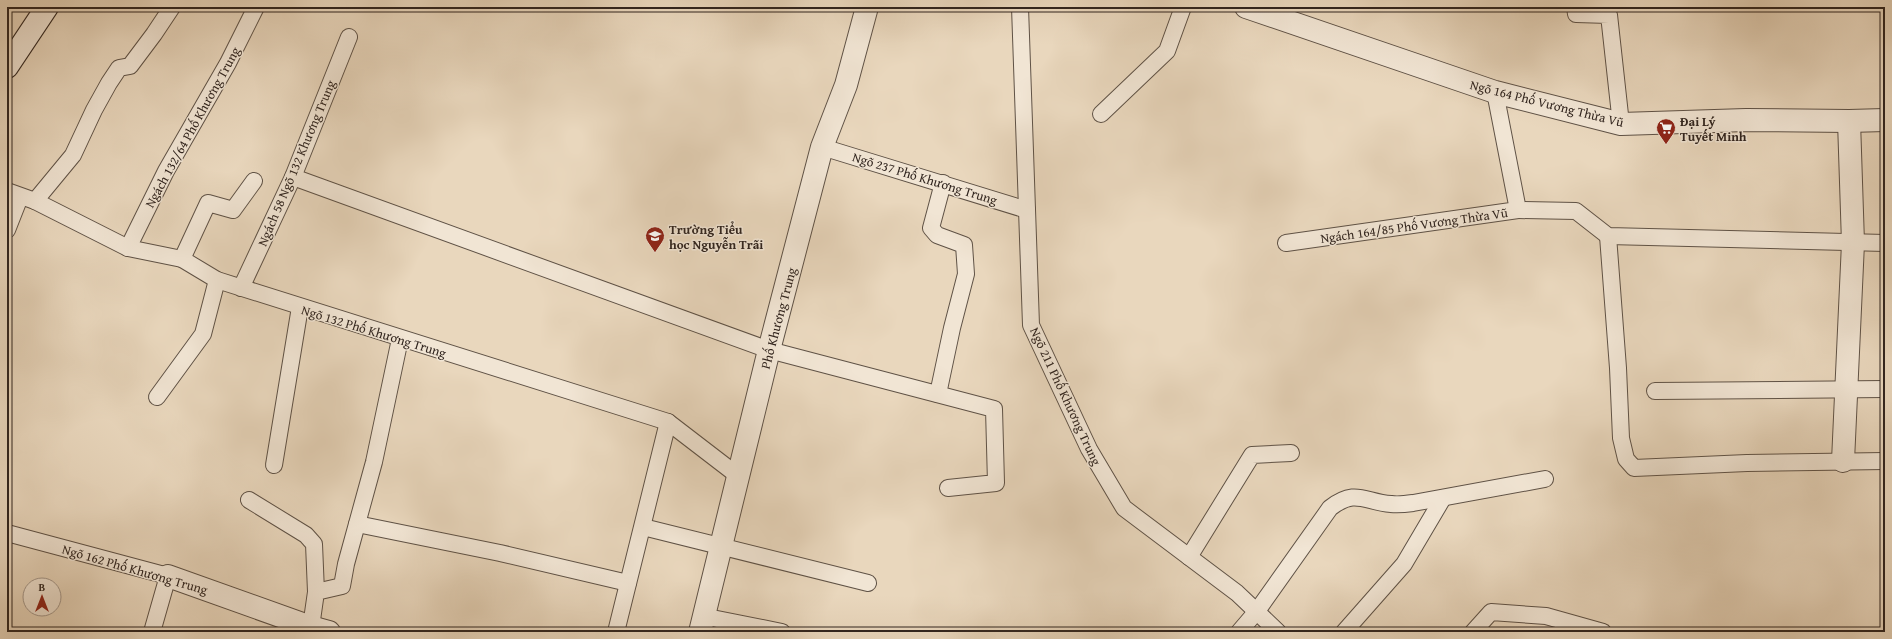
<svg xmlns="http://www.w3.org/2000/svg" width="1892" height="639" font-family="'Gentium Book Plus',serif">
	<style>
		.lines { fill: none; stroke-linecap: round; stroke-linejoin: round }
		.service-casing { stroke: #5f5246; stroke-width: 18 }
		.minor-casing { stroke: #5f5246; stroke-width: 24 }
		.tertiary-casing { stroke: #5f5246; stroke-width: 24 }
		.secondary-casing { stroke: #31251f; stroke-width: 24 }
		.service { stroke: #f1e5d4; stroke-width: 16 }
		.minor { stroke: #f1e5d4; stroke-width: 22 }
		.tertiary { stroke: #f1e5d4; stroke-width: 22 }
		.secondary { stroke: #f1e5d4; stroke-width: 22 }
		.labels { text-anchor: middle; stroke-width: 3; stroke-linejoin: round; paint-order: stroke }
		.street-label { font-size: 13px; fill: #31251f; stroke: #f1e5d4 }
		.poi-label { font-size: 13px; font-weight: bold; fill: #31251f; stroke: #f1e5d4; text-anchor: start }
	</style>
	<rect width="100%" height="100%" fill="#e9d7bd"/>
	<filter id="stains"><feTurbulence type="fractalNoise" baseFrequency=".005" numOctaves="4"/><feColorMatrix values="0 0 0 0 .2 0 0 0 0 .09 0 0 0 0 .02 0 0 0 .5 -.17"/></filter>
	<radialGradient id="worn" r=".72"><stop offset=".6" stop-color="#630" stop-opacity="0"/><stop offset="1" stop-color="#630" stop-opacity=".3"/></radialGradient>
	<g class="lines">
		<!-- service casing -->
		<g class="service-casing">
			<g id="service">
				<polyline points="1020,7 1031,325 1089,449 1124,508 1237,593 1278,632"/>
				<polyline points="1575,7 1576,14 1609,15 1621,124"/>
				<polyline points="1101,114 1167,51 1183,7"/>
				<polyline points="822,147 1027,210"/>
				<polyline points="293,177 769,350 994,409 996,483 948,488"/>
				<polyline points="7,191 35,201 128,248 182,259 217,280 668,422 737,475"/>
				<polyline points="35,201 73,155 94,110 109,83 119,68 130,66 154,34 172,7"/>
				<polyline points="1518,210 1576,211 1608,236 1885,243"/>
				<polyline points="7,230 20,197"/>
				<polyline points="1608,236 1618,368 1621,438 1626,459 1634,468 1747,463 1885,461"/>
				<polyline points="1286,243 1518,210 1495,92"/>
				<polyline points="128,248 166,171 228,63 256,7"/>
				<polyline points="182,259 208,203 233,210 254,181"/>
				<polyline points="241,288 293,177 349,37"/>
				<polyline points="1655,391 1885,389"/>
				<polyline points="938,394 952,328 966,274 964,245 937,235 931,228 943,183"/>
				<polyline points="157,397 203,334 217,280"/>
				<polyline points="274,465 300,307"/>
				<polyline points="249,500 306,535 314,544 316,592"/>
				<polyline points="357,524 500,553 628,583"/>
				<polyline points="643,527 868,583"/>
				<polyline points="7,533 168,576 152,632"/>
				<polyline points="1189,557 1252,455 1291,453"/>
				<polyline points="702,616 782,632"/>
				<polyline points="311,627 316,592 342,586 346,564 374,462 400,339"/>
				<polyline points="616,632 668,422"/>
				<path d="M 1239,632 L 1257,611 L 1330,508 C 1356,488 1364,502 1391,504 C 1398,505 1406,504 1413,503 L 1545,479"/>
				<polyline points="1344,632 1404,564 1443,498"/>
				<polyline points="1473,632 1491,612 1546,616 1603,632"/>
			</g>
		</g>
		<!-- minor casing -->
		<g class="minor-casing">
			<g id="minor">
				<polyline points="1246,7 1495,92 1621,124 1746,120 1849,121 1885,120"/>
				<polyline points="1843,461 1853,243 1849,121"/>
				<polyline points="168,576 311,627 329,632"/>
			</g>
		</g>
		<!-- tertiary casing -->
		<g class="tertiary-casing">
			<polyline id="tertiary" points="700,632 769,350 822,147 846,85 867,7"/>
		</g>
		<!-- secondary casing -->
		<g class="secondary-casing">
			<polyline id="secondary" points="7,67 47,7"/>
		</g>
		<!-- service -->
		<use href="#service" class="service"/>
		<!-- minor -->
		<use href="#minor" class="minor"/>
		<!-- tertiary -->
		<use href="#tertiary" class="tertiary"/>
		<!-- secondary -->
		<use href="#secondary" class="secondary"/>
	</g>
	<!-- icons -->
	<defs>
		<g id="supermarket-pin" transform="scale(1)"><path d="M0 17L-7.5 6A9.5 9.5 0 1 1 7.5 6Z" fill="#8f2418" stroke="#f1e5d4"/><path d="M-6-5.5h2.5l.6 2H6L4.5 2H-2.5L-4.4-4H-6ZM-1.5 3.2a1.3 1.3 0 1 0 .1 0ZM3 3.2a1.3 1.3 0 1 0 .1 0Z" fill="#fff"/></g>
		<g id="school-pin" transform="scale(1)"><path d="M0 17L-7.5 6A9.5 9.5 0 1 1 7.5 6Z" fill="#8f2418" stroke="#f1e5d4"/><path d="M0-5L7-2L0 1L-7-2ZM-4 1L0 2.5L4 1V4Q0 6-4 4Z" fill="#fff"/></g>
	</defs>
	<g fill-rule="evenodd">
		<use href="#supermarket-pin" x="1666" y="128"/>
		<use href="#school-pin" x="655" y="236"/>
	</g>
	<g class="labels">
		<!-- street labels -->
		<g class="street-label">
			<text transform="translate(1547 103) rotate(14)" y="5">Ngõ 164 Phố Vương Thừa Vũ</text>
			<text transform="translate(192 127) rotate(-61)" y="5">Ngách 132/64 Phố Khương Trung</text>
			<text transform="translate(296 163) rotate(-67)" y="5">Ngách 58 Ngõ 132 Khương Trung</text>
			<text transform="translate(925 178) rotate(17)" y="5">Ngõ 237 Phố Khương Trung</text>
			<text transform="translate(1414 225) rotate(-8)" y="5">Ngách 164/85 Phố Vương Thừa Vũ</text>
			<text transform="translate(778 318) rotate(-75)" y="5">Phố Khương Trung</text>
			<text transform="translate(374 331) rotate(17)" y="5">Ngõ 132 Phố Khương Trung</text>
			<text transform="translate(1066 396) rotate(65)" y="5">Ngõ 211 Phố Khương Trung</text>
			<text transform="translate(135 569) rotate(16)" y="5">Ngõ 162 Phố Khương Trung</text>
		</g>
		<!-- poi labels -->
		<g class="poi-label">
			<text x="1680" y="126">Đại Lý<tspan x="1680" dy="15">Tuyết Minh</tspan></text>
			<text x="669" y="234">Trường Tiểu<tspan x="669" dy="15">học Nguyễn Trãi</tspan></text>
		</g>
	</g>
	<!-- margin -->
	<rect width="1892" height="639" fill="none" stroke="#e9d7bd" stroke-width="24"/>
	<rect x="8" y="8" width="1876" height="623" fill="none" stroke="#31251f" stroke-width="2"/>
	<rect x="12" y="12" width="1868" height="615" fill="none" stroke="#31251f"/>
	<!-- north arrow -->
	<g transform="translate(42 597)"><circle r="19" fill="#f1e5d4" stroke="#a4988c"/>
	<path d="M0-3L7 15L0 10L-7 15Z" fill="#8f2418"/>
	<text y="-6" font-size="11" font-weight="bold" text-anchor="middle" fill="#31251f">B</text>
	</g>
	<rect width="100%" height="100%" filter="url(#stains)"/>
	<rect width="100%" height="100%" fill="url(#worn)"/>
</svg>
